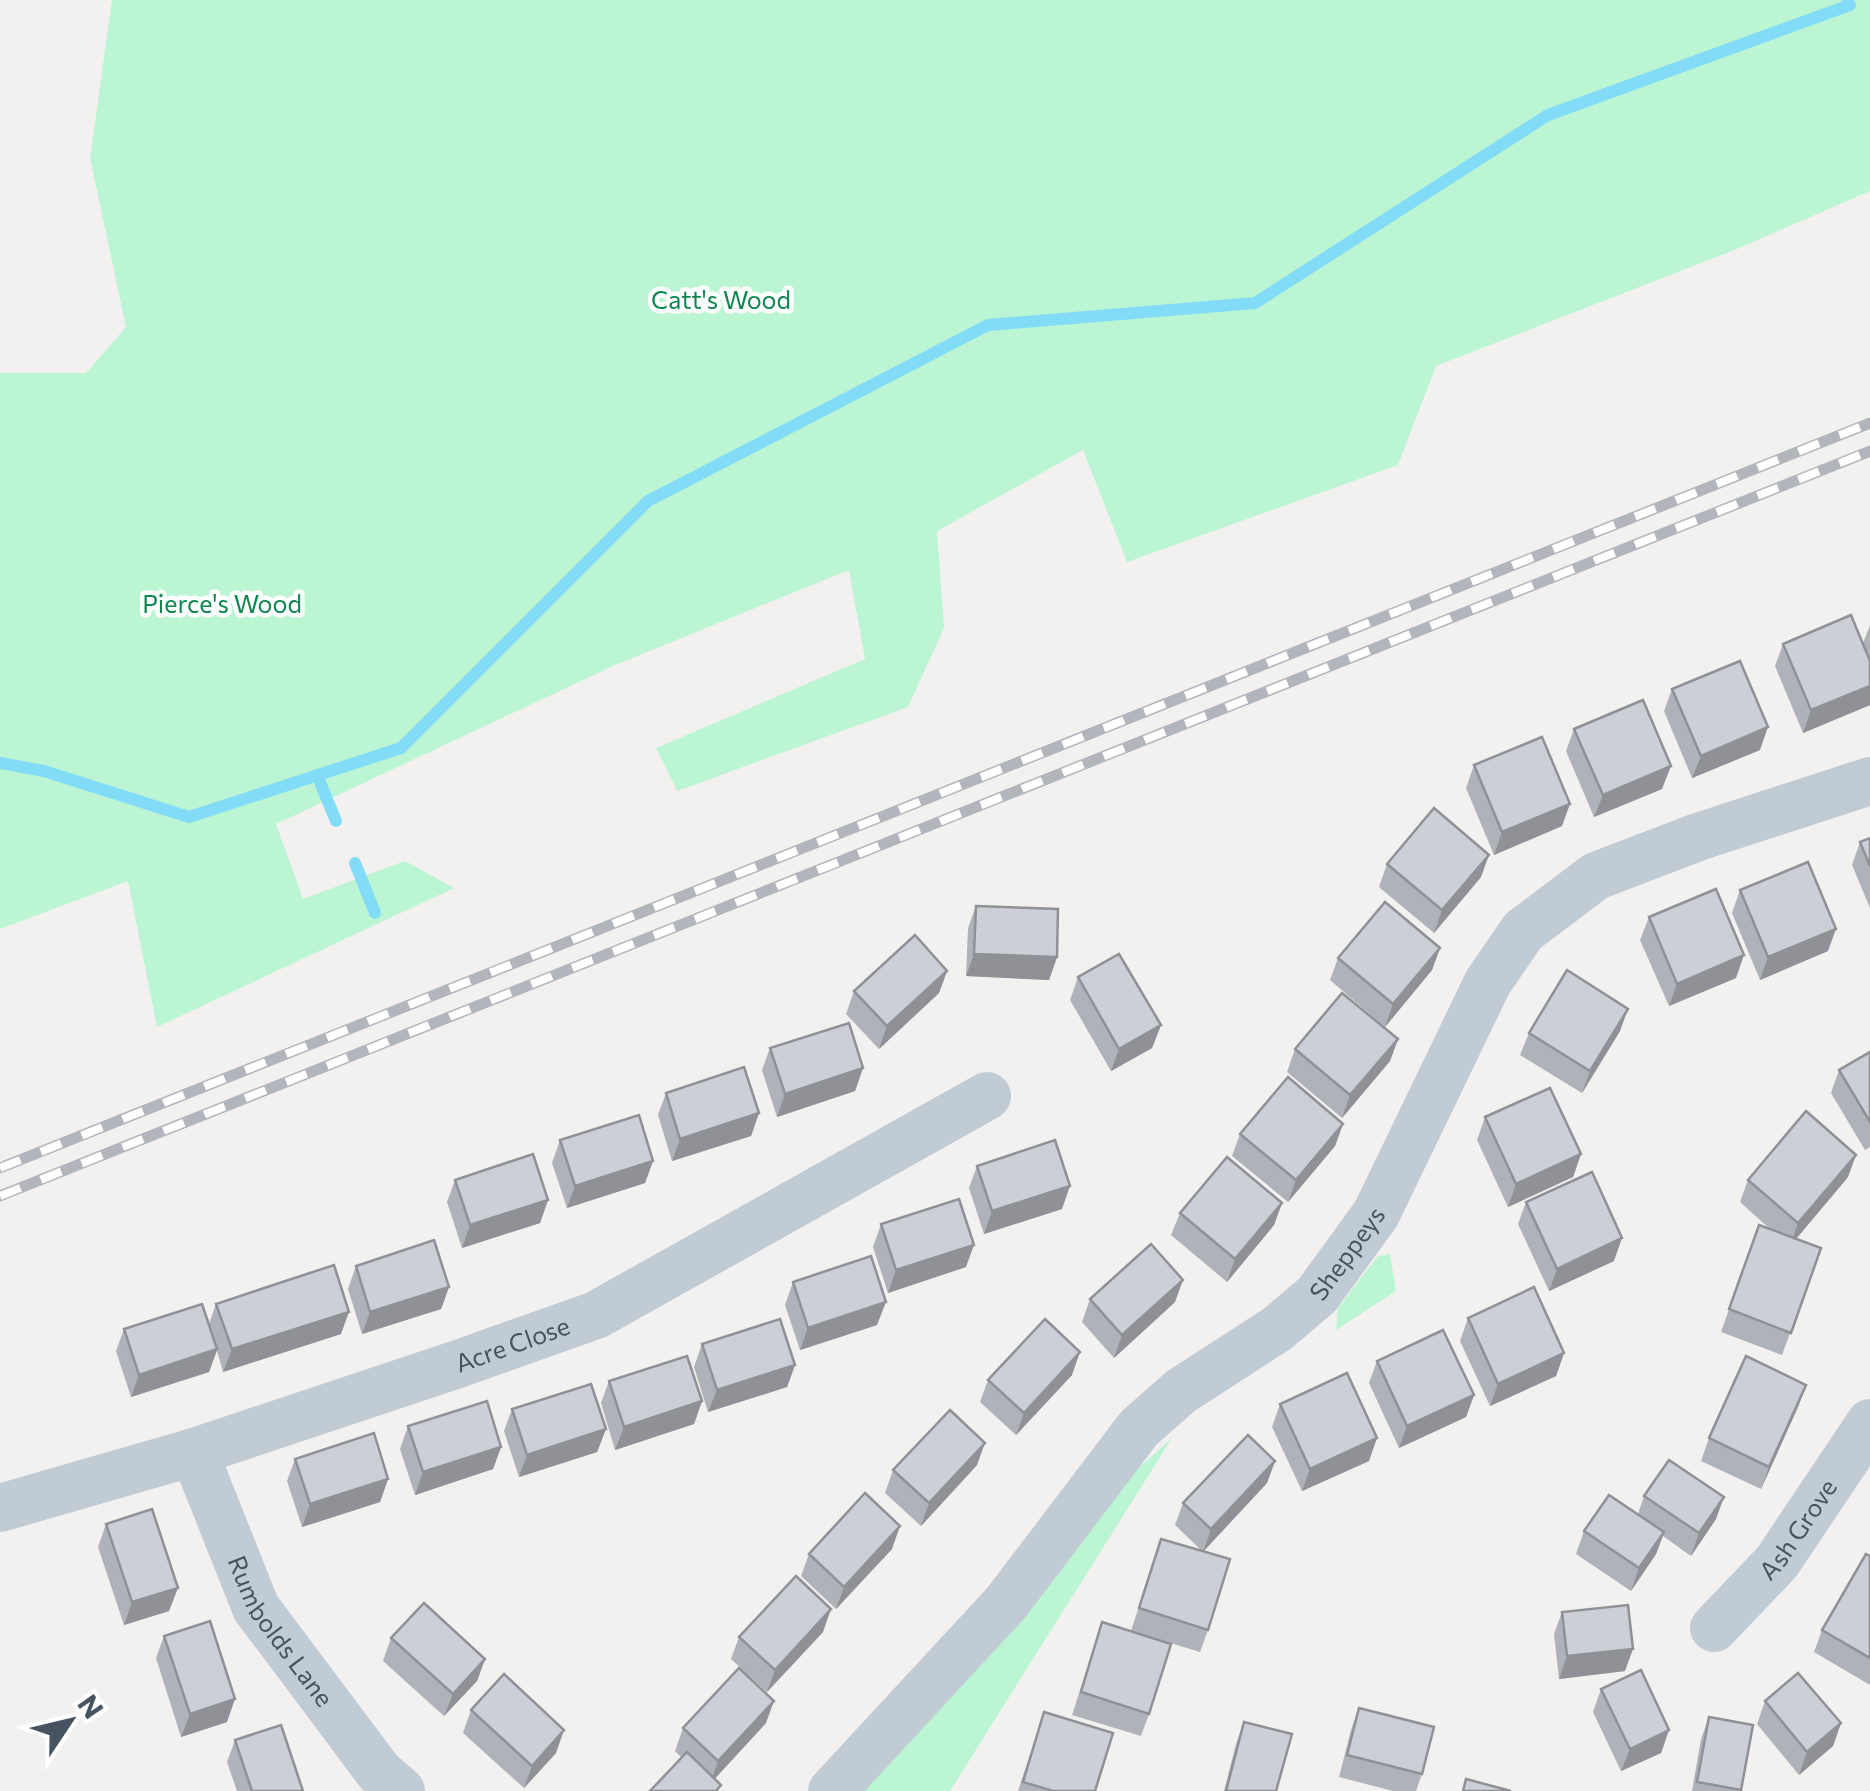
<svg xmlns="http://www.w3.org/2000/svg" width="1870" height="1791" font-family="Commissioner,sans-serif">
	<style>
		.green { fill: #bbf5d3 }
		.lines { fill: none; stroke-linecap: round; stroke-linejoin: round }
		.stream { stroke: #83dcf7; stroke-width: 12 }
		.minor { stroke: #c0cbd4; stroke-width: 48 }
		.rail-casing { stroke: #b2b5bc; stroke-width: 11 }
		.rail { stroke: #fff; stroke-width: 8; stroke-dasharray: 22; stroke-linecap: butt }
		.wall { fill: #afb2b8 }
		.shaded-wall { fill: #8f9196 }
		.building { fill: #cccfd6; stroke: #8f9196; stroke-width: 2.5 }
		.labels { text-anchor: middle; stroke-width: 9; stroke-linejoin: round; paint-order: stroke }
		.park-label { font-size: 25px; fill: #0c874d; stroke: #fff }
		.street-label { font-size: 25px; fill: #465361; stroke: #fff }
	</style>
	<rect width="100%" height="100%" fill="#f3f0f0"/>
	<!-- green -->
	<g class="green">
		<polygon points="112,0 1870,0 1870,191 1732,251 1436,366 1398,465 1127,562 1083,450 937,531 944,628 908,707 677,791 656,748 865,659 849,570 615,665 276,824 303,899 405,861 454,888 157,1027 128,881 0,929 0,373 86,373 126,327 90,158"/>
		<polygon points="1390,1254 1396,1291 1336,1330 1338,1308 1378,1256"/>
		<polygon points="1172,1438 950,1791 858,1791 1131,1475"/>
	</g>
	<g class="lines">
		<!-- stream -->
		<g class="stream">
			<polyline points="0,763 44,771 189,817 401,748 648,501 988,325 1255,303 1548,115 1850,5 1848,0"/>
			<polyline points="317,775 336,821"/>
			<polyline points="355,863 375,913"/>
		</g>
		<!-- minor -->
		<g class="minor">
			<path id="s1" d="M 194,1452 L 256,1608 L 379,1772 L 401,1791"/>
			<path id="s2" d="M 0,1508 L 194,1452 L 458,1364 L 596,1315 L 987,1096"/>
			<path id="s3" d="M 1714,1628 L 1777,1562 L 1870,1423"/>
			<path id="s4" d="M 832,1791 L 1006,1603 L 1139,1428 L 1181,1391 L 1277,1329 L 1317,1295 L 1376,1214 L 1488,982 L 1523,931 L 1596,876 L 1698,837 L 1870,781"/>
		</g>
		<!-- rail casing -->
		<g class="rail-casing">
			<g id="rail">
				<polyline points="0,1168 1870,423"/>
				<polyline points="0,1196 1870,451"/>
			</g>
		</g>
		<!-- rail -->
		<use href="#rail" class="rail"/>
	</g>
	<!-- wall -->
	<g class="wall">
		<polygon points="1870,625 1870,659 1863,643"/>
		<polygon points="1783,644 1870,661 1870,705 1803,733 1775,666"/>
		<polygon points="1672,689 1760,750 1692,778 1664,711"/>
		<polygon points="1574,729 1662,789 1594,817 1566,751"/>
		<polygon points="1474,765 1562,826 1494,855 1466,788"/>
		<polygon points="1870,838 1870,908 1852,865 1860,842"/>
		<polygon points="1387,864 1481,877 1434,933 1379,887"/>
		<polygon points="1740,890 1828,951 1760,980 1732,913"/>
		<polygon points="976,906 1057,957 1049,980 966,976 968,928"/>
		<polygon points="1649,917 1736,978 1669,1006 1640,940"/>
		<polygon points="1440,948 1432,970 1385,1027 1330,980 1338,958"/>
		<polygon points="947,971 939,993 879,1049 846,1014 854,991"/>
		<polygon points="1078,977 1161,1025 1152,1048 1111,1071 1070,1000"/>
		<polygon points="1620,1031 1582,1093 1520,1055 1529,1033"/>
		<polygon points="1398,1039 1390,1061 1342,1118 1287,1072 1295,1049"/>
		<polygon points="770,1048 863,1068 855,1091 777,1117 762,1070"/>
		<polygon points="1870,1052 1870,1147 1865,1150 1831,1093 1839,1070"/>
		<polygon points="666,1093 759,1113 751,1136 672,1161 658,1115"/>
		<polygon points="1485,1117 1581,1154 1573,1177 1508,1207 1477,1140"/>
		<polygon points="1343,1124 1335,1146 1288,1202 1232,1156 1240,1134"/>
		<polygon points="560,1140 653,1161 645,1183 567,1208 552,1163"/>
		<polygon points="977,1166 1062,1209 984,1234 969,1188"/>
		<polygon points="1848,1177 1796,1239 1821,1248 1782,1355 1721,1332 1759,1225 1770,1229 1740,1202 1748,1180"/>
		<polygon points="455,1180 548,1200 540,1223 462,1248 447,1202"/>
		<polygon points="1526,1202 1614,1261 1549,1291 1518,1224"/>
		<polygon points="1282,1203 1274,1225 1227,1282 1171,1235 1180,1213"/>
		<polygon points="881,1224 966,1267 888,1293 873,1247"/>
		<polygon points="356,1266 449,1287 441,1309 362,1334 348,1289"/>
		<polygon points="793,1282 877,1325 800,1350 785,1305"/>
		<polygon points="1090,1299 1175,1302 1114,1358 1082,1322"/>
		<polygon points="216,1304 341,1334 223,1372 217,1351 209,1372 131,1397 116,1351 124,1329 209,1324"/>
		<polygon points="1468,1318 1564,1353 1556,1376 1490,1406 1460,1341"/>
		<polygon points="702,1344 795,1365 787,1387 708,1412 694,1367"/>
		<polygon points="1377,1361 1474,1395 1466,1417 1399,1448 1369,1383"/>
		<polygon points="1072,1375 1016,1435 980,1402 988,1380"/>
		<polygon points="609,1381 702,1401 694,1424 615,1450 601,1403"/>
		<polygon points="1806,1385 1798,1407 1761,1489 1701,1461 1709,1438"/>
		<polygon points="1280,1404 1369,1461 1302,1491 1272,1427"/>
		<polygon points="512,1409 606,1429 597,1452 519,1477 504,1431"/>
		<polygon points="408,1426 501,1447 493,1469 415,1495 400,1449"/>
		<polygon points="295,1459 388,1479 380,1502 302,1527 287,1481"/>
		<polygon points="1275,1461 1267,1483 1203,1551 1208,1630 1200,1652 1131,1631 1161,1539 1202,1551 1175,1525 1183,1503"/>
		<polygon points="977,1465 921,1526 885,1493 893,1470"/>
		<polygon points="1644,1496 1716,1519 1691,1556 1663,1536 1656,1554 1631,1591 1576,1554 1584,1531 1638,1514"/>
		<polygon points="106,1524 169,1611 124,1625 98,1547"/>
		<polygon points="892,1549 836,1609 801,1576 809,1554"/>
		<polygon points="1870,1556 1870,1685 1814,1652 1822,1630"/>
		<polygon points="1562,1612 1625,1671 1559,1679 1554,1634"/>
		<polygon points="1102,1622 1149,1714 1141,1736 1072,1715"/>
		<polygon points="823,1632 767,1692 731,1659 739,1637"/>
		<polygon points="164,1636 227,1722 181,1737 156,1658"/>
		<polygon points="391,1638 485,1659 477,1681 444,1716 383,1661"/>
		<polygon points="1601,1689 1669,1730 1661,1753 1621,1771 1593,1712"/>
		<polygon points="1765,1701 1841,1723 1833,1746 1799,1775 1757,1724"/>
		<polygon points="1359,1708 1422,1774 1416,1791 1393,1791 1339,1777 1351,1730"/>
		<polygon points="471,1710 556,1753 524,1788 463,1733"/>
		<polygon points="1044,1712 1095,1791 1018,1791"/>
		<polygon points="1709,1717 1741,1791 1692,1791 1701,1739"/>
		<polygon points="1244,1722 1276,1791 1224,1791 1236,1744"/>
		<polygon points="766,1723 715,1778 681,1757 675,1751 683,1728"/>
		<polygon points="235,1740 303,1791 237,1791 227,1762"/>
	</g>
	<!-- shaded-wall -->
	<g class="shaded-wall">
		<polygon points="1870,686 1870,705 1803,733 1811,710"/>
		<polygon points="1768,727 1760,750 1692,778 1701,756"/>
		<polygon points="1671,766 1662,789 1594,817 1603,795"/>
		<polygon points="1570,804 1562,826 1494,855 1502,832"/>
		<polygon points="1489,855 1481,877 1434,933 1442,910"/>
		<polygon points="1836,929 1828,951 1760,980 1768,957"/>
		<polygon points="1440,948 1432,970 1385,1027 1393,1004"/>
		<polygon points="974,954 1057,957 1049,980 966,976"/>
		<polygon points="1744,955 1736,978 1669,1006 1677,984"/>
		<polygon points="947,971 939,993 879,1049 887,1026"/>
		<polygon points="1628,1009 1620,1031 1582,1093 1590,1071"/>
		<polygon points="1161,1025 1152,1048 1111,1071 1119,1049"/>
		<polygon points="1398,1039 1390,1061 1342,1118 1350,1095"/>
		<polygon points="863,1068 855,1091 777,1117 785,1094"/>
		<polygon points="759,1113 751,1136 672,1161 680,1139"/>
		<polygon points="1343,1124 1335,1146 1288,1202 1296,1180"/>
		<polygon points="1581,1154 1573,1177 1508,1207 1516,1184"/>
		<polygon points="1856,1155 1848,1177 1790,1246 1798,1223"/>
		<polygon points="653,1161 645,1183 567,1208 575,1186"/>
		<polygon points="1070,1186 1062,1209 984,1234 992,1211"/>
		<polygon points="548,1200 540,1223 462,1248 470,1225"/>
		<polygon points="1282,1203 1274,1225 1227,1282 1235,1259"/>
		<polygon points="1622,1238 1614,1261 1549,1291 1557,1269"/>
		<polygon points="974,1245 966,1267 888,1293 896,1270"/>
		<polygon points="1183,1280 1175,1302 1114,1358 1122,1335"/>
		<polygon points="449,1287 441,1309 362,1334 370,1312"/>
		<polygon points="886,1302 877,1325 800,1350 808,1328"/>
		<polygon points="349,1312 341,1334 223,1372 232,1349"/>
		<polygon points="217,1349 209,1372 131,1397 139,1375"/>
		<polygon points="1080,1352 1072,1375 1016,1435 1024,1413"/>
		<polygon points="1564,1353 1556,1376 1490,1406 1498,1384"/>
		<polygon points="795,1365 787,1387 708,1412 717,1390"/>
		<polygon points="1806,1385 1798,1407 1761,1489 1769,1467"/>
		<polygon points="1474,1395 1466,1417 1399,1448 1407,1426"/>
		<polygon points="702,1401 694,1424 615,1450 624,1427"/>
		<polygon points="606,1429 597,1452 519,1477 527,1455"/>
		<polygon points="1377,1438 1369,1461 1302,1491 1310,1469"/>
		<polygon points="985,1443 977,1465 921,1526 929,1503"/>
		<polygon points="501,1447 493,1469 415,1495 423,1472"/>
		<polygon points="1275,1461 1267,1483 1203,1552 1211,1529"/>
		<polygon points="388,1479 380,1502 302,1527 310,1504"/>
		<polygon points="1724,1497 1716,1519 1691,1556 1699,1533"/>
		<polygon points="900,1526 892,1549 836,1609 844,1587"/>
		<polygon points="1664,1532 1656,1554 1631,1591 1639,1568"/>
		<polygon points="178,1588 169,1611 124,1625 132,1602"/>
		<polygon points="831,1609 823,1632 767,1692 775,1670"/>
		<polygon points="1633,1649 1625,1671 1559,1679 1567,1656"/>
		<polygon points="485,1659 477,1681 444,1716 453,1694"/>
		<polygon points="235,1699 227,1722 181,1737 190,1714"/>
		<polygon points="774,1701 766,1723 710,1784 718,1761"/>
		<polygon points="1841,1723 1833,1746 1799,1775 1807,1752"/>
		<polygon points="564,1730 556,1753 524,1788 532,1766"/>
		<polygon points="1669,1730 1661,1753 1621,1771 1630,1749"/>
	</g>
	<!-- building -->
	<g class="building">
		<polygon points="1851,615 1870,661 1870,686 1811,710 1783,644"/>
		<polygon points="1740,661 1768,727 1701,756 1672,689"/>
		<polygon points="1643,700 1671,766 1603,795 1574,729"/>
		<polygon points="1542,737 1570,804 1502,832 1474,765"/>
		<polygon points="1434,808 1489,855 1442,910 1387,864"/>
		<polygon points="1870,838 1870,866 1860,842"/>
		<polygon points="1808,862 1836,929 1768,957 1740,890"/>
		<polygon points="1716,889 1744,955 1677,984 1649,917"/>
		<polygon points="1385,902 1440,948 1393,1004 1338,958"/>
		<polygon points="976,906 1058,909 1057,957 974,954"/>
		<polygon points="915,935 947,971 887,1026 854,991"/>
		<polygon points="1119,954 1161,1025 1119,1049 1078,977"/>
		<polygon points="1567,970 1628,1009 1590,1071 1529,1033"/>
		<polygon points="1342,993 1398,1039 1350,1095 1295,1049"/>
		<polygon points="849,1023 863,1068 785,1094 770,1048"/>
		<polygon points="1870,1052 1870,1122 1839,1070"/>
		<polygon points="744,1067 759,1113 680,1139 666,1093"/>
		<polygon points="1288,1077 1343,1124 1296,1180 1240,1134"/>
		<polygon points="1550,1088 1581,1154 1516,1184 1485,1117"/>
		<polygon points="1806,1111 1856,1155 1798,1223 1748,1180"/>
		<polygon points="639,1115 653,1161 575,1186 560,1140"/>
		<polygon points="1055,1140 1070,1186 992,1211 977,1166"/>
		<polygon points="533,1154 548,1200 470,1225 455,1180"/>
		<polygon points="1227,1157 1282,1203 1235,1259 1180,1213"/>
		<polygon points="1592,1172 1622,1238 1557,1269 1526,1202"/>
		<polygon points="959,1199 974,1245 896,1270 881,1224"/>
		<polygon points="1759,1225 1821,1248 1791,1333 1729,1309"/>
		<polygon points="434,1240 449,1287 370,1312 356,1266"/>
		<polygon points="1151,1244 1183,1280 1122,1335 1090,1299"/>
		<polygon points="871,1256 886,1302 808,1328 793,1282"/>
		<polygon points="334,1265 349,1312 232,1349 216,1304"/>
		<polygon points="1534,1287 1564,1353 1498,1384 1468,1318"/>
		<polygon points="202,1304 217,1349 139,1375 124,1329"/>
		<polygon points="780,1319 795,1365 717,1390 702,1344"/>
		<polygon points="1045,1319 1080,1352 1024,1413 988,1380"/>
		<polygon points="1443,1330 1474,1395 1407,1426 1377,1361"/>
		<polygon points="687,1356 702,1401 624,1427 609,1381"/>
		<polygon points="1746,1356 1806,1385 1769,1467 1709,1438"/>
		<polygon points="1347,1373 1377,1438 1310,1469 1280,1404"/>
		<polygon points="591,1384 606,1429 527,1455 512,1409"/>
		<polygon points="487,1401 501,1447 423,1472 408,1426"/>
		<polygon points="950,1410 985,1443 929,1503 893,1470"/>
		<polygon points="374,1433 388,1479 310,1504 295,1459"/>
		<polygon points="1248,1435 1275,1461 1211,1529 1183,1503"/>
		<polygon points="1669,1460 1724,1497 1699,1533 1644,1496"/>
		<polygon points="865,1493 900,1526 844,1587 809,1554"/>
		<polygon points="1609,1495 1664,1532 1639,1568 1584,1531"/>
		<polygon points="152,1509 178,1588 132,1602 106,1524"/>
		<polygon points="1161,1539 1230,1559 1208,1630 1139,1608"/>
		<polygon points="1866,1554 1870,1556 1870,1658 1822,1630"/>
		<polygon points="796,1576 831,1609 775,1670 739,1637"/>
		<polygon points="424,1603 485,1659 453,1694 391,1638"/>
		<polygon points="1628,1605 1633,1649 1567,1656 1562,1612"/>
		<polygon points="210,1621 235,1699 190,1714 164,1636"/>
		<polygon points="1102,1622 1171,1644 1149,1714 1081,1692"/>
		<polygon points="739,1668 774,1701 718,1761 683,1728"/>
		<polygon points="1641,1670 1669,1730 1630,1749 1601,1689"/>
		<polygon points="1798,1673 1841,1723 1807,1752 1765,1701"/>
		<polygon points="504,1674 564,1730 532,1766 471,1710"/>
		<polygon points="1359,1708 1434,1727 1422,1774 1347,1755"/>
		<polygon points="1044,1712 1113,1733 1095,1791 1053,1791 1023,1782"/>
		<polygon points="1709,1717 1753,1725 1741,1790 1697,1782"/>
		<polygon points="1244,1722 1292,1734 1276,1791 1226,1791"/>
		<polygon points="281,1725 303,1791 252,1791 235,1740"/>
		<polygon points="687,1752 721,1785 716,1791 650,1791"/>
		<polygon points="1466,1779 1511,1791 1463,1791"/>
	</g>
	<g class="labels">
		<!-- park labels -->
		<g class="park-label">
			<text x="721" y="309">Catt's Wood</text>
			<text x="222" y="613">Pierce's Wood</text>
		</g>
		<!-- street labels -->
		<g class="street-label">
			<text dy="9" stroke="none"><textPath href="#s4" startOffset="750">Sheppeys</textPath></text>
			<text dy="9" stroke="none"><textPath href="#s2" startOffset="538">Acre Close</textPath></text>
			<text dy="9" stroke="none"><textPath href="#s3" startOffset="130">Ash Grove</textPath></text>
			<text dy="9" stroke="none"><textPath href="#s1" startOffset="200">Rumbolds Lane</textPath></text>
		</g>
	</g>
	<!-- north arrow -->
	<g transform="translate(70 1721) rotate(55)" stroke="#ffffff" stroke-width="8" paint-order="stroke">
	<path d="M0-8L18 38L0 25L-18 38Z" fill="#465361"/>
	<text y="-15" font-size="28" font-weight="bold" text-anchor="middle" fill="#465361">N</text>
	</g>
</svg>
